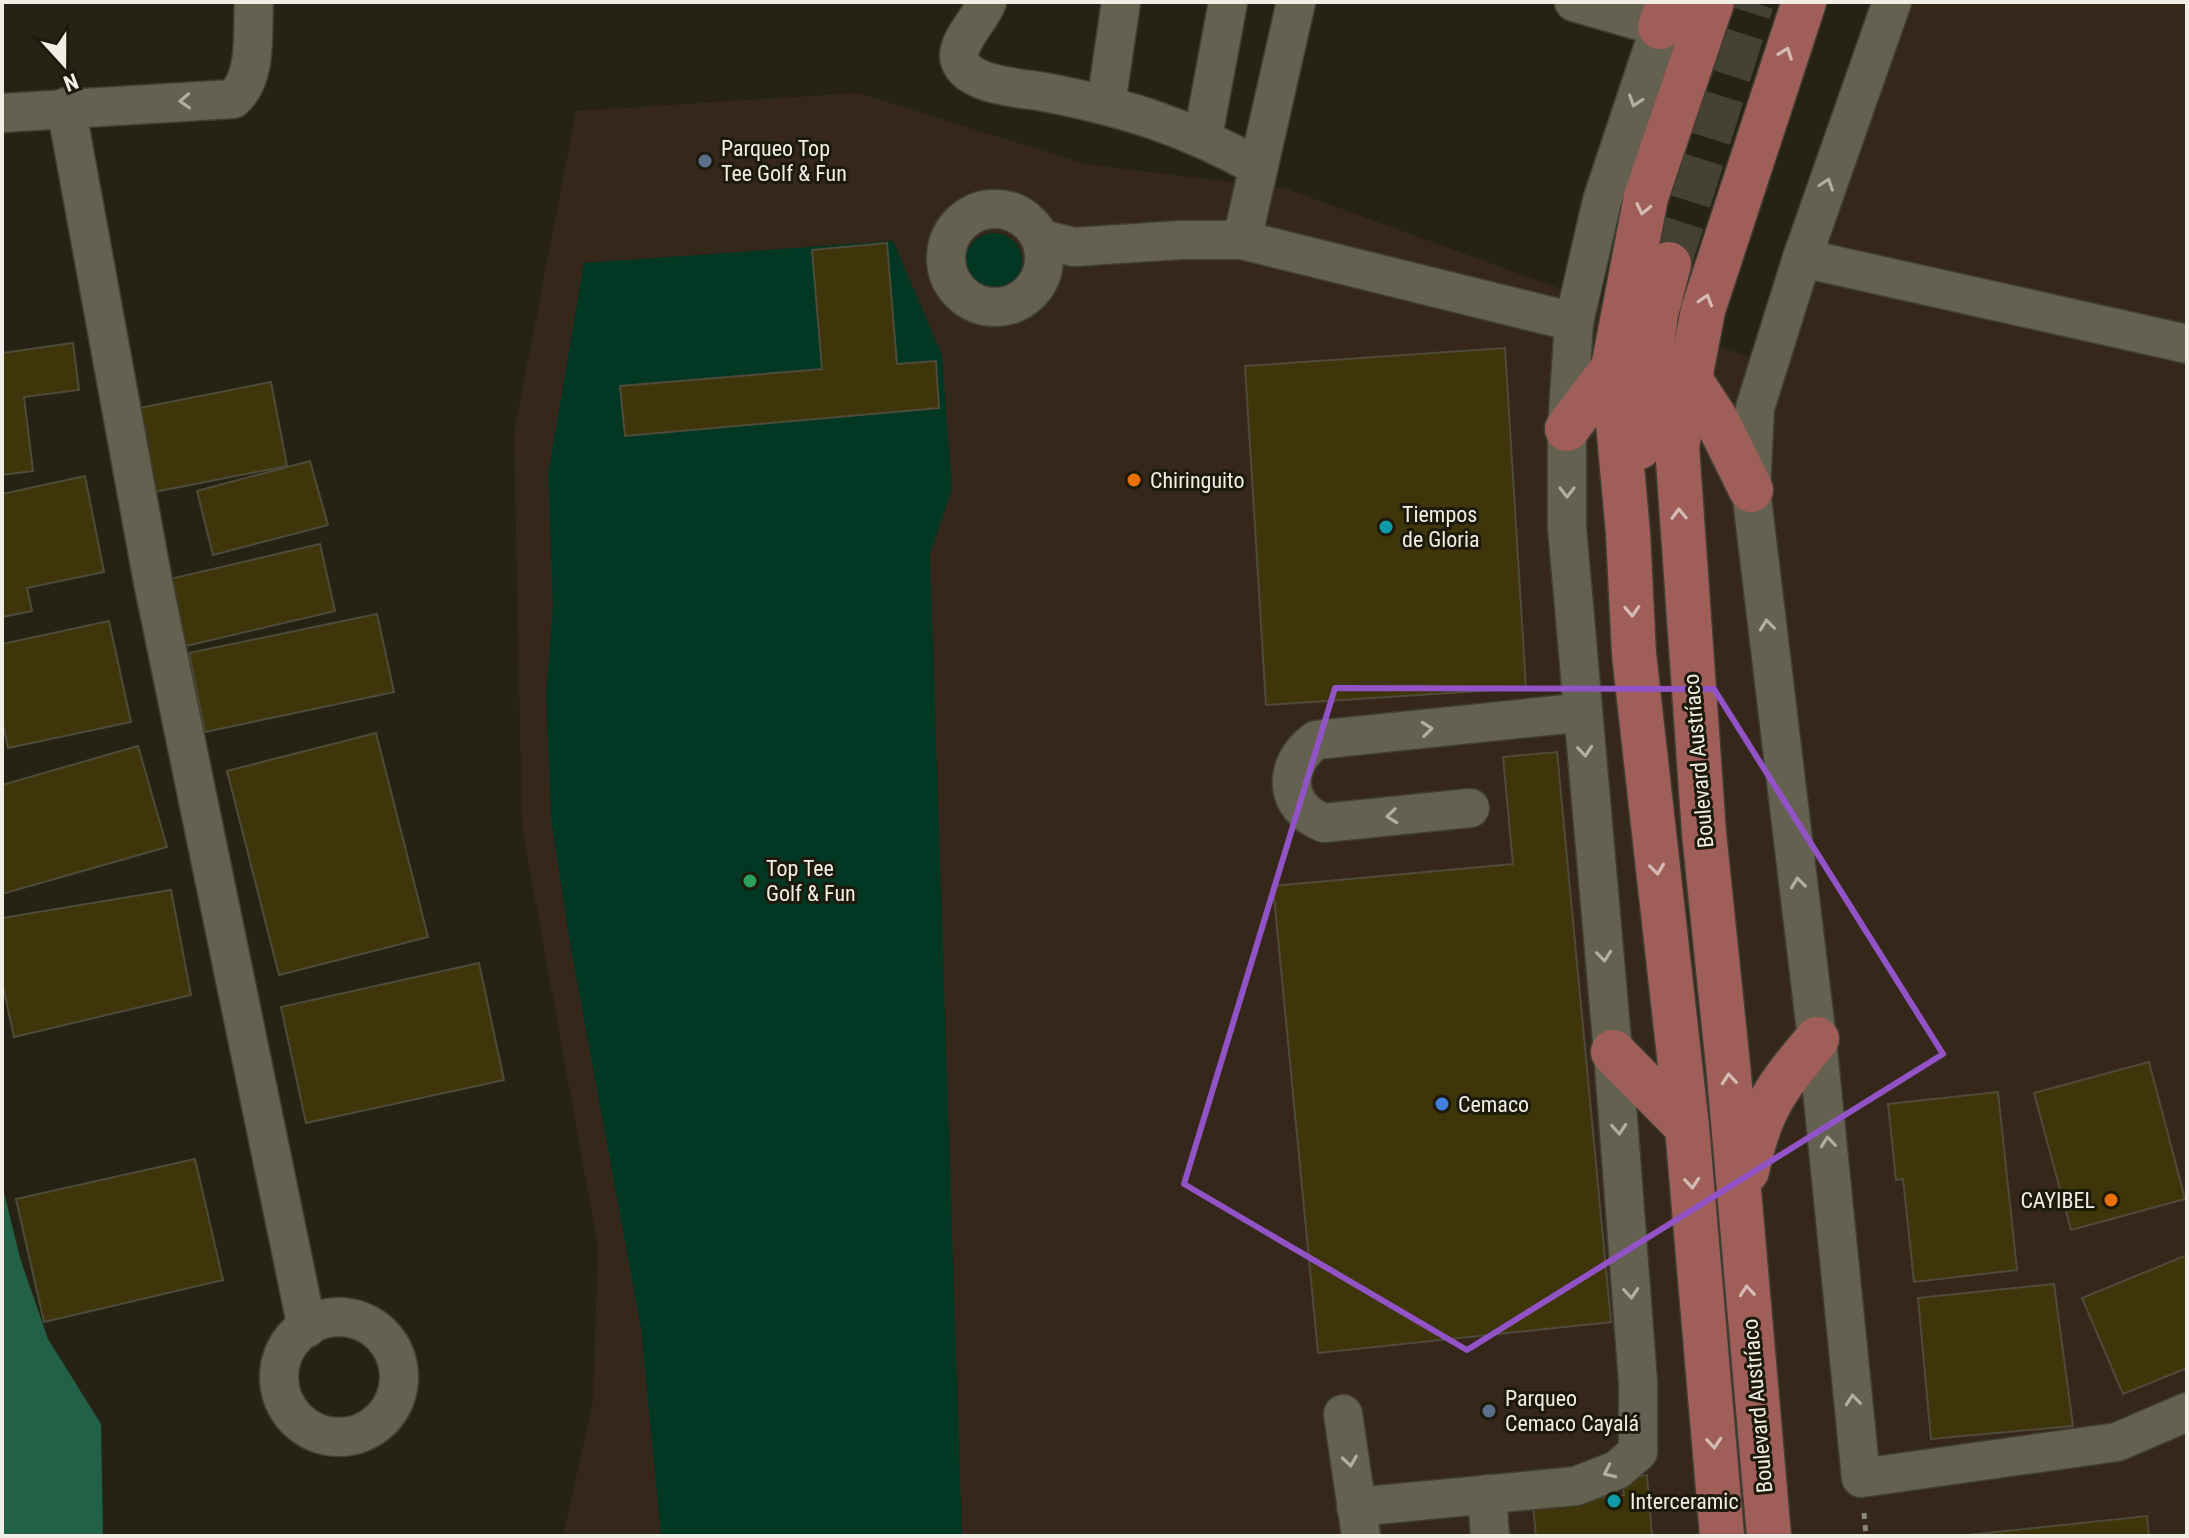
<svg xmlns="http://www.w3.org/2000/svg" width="2189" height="1538" font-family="'Roboto Condensed',sans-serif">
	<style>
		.commercial { fill: #36271b }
		.green { fill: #023724 }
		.forest { fill: #226147 }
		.building { fill: #3e350b; stroke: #4e4b3a; stroke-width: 2 }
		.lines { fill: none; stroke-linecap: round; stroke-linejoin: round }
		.major-tunnel { stroke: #454133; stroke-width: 44; stroke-dasharray: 44 22; stroke-linecap: butt }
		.minor-casing { stroke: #413e34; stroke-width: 41 }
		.major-casing { stroke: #413e34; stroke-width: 47 }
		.path { stroke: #89867a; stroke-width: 5; stroke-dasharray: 6 6; stroke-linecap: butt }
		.minor { stroke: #656150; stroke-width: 38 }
		.major { stroke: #9f5f58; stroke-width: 44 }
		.oneway { stroke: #d4bcb4 }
		.oneway2 { stroke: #b1afa2 }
		.marked { fill: none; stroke: #9253c7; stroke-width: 6; stroke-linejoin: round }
		.service-dot { fill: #5c6f8a; stroke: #1d1a0b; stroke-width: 3 }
		.food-dot { fill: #e8710a; stroke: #1d1a0b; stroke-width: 3 }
		.culture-dot { fill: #0f9aa8; stroke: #1d1a0b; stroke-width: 3 }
		.leisure-dot { fill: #2e9e5b; stroke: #1d1a0b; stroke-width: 3 }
		.shop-dot { fill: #3f7fe0; stroke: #1d1a0b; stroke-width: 3 }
		.labels { text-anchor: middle; stroke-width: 6; stroke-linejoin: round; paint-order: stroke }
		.poi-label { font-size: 22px; fill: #f0eee5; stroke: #1d1a0b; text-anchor: start }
		.street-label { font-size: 22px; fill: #f0eee5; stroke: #1d1a0b }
	</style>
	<rect width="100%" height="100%" fill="#272314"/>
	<!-- commercial -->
	<polygon class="commercial" points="1910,2 2187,2 2187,1536 563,1536 593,1402 598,1247 522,827 514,433 576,111 858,93 1085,164 1287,189 1775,367"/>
	<!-- green -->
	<g class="green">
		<circle cx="994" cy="261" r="28"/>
		<polygon points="893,241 942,355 952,489 930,554 962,1536 661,1536 641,1328 570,943 551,818 546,694 553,606 548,474 584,263"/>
	</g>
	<!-- forest -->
	<polygon class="forest" points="2,1184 20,1258 48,1339 101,1424 103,1536 2,1536"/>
	<!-- building -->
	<g class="building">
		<polygon points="887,243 897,364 936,361 939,408 625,436 620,386 822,369 812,250"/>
		<polygon points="73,343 79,390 24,397 33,471 2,475 2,353"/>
		<polygon points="1505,348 1526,688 1266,705 1245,366"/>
		<polygon points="271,382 287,466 149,493 134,409"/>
		<polygon points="310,461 328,525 213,555 197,491"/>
		<polygon points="85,476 104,572 27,588 32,611 2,617 2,494"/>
		<polygon points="320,544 335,611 186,646 170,579"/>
		<polygon points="377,614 394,692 205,732 189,653"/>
		<polygon points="109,621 131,722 8,748 2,719 2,644"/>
		<polygon points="376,733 428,937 279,975 227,771"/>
		<polygon points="138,746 167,847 2,894 2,785"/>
		<polygon points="1557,752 1611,1322 1318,1353 1273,886 1513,864 1503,757"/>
		<polygon points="171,890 191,995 14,1037 2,981 2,918"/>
		<polygon points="479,963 504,1080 306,1123 281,1007"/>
		<polygon points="2149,1062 2185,1199 2071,1230 2034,1093"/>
		<polygon points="1998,1092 2017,1270 1914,1282 1903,1179 1896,1180 1888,1104"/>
		<polygon points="195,1159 223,1280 44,1322 16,1199"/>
		<polygon points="2187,1255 2187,1368 2123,1394 2082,1298"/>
		<polygon points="2054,1284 2073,1426 1931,1439 1918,1298"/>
		<polygon points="1647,1475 1652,1536 1536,1536 1533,1506 1624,1495 1622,1478"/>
		<polygon points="2147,1516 2149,1536 1959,1536"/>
	</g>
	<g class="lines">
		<!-- major-tunnel -->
		<polyline class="major-tunnel" points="1669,264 1752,2"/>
		<!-- minor casing -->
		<g class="minor-casing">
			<g id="minor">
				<path d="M 987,2 C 980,20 954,44 960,61 C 969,86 1022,88 1044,92 C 1124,107 1187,127 1258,167"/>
				<polyline points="1892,2 1802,258 1755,408 1751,490 1817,1039 1861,1478 2117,1442 2187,1412"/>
				<polyline points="1106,104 1121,2"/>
				<polyline points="66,107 153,582 307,1328"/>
				<path d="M 2,113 L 233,99 C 258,77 252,34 254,2"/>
				<polyline points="1203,136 1228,2"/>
				<circle cx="995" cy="258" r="49"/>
				<polyline points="1041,239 1074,247 1181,240 1242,240 1574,322"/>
				<polyline points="1242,240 1296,2"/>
				<polyline points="1802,258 2187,344"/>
				<path d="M 1470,808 L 1324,823 C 1283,807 1282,765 1316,740 L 1567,714 L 1581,710"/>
				<circle cx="339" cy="1377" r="60"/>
				<polyline points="1343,1414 1361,1536"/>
				<polyline points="1487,1494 1490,1536"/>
				<polyline points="1356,1507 1576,1486 1617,1470 1638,1452 1638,1382 1613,1052 1567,527 1567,429 1574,322 1602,201 1660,27 1574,2"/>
			</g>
		</g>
		<!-- major casing -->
		<g class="major-casing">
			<g id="major">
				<polyline points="1712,2 1646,197 1613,368 1628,533 1634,654 1687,1127 1722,1536"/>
				<polyline points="1660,27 1669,2"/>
				<polyline points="1687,375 1716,419 1751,490"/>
				<polyline points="1567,429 1613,368"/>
				<polyline points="1639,447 1656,314 1669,264"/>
				<polyline points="1613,1052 1687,1127"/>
				<path d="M 1747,1171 C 1760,1108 1776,1088 1817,1039"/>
				<polyline points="1769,1536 1729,1075 1704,833 1677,446 1703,310 1804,2"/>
			</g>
		</g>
		<!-- path -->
		<polyline class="path" points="1864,1513 1866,1536"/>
		<!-- minor -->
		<use href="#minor" class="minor"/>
		<!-- major -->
		<use href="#major" class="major"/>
	</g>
	<!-- one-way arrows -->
	<defs><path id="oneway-chevron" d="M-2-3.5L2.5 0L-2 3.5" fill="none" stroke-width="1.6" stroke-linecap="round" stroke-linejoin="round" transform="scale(2)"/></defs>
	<g class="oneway">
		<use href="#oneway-chevron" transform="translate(1786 53) rotate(-70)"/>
		<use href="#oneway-chevron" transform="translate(1643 209) rotate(102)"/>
		<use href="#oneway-chevron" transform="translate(1706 300) rotate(-73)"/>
		<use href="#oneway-chevron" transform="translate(1679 514) rotate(-92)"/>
		<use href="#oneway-chevron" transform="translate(1632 611) rotate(87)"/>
		<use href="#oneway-chevron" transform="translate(1657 869) rotate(83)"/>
		<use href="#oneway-chevron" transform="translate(1729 1079) rotate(-95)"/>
		<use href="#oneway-chevron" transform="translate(1692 1183) rotate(85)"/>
		<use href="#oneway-chevron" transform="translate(1747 1291) rotate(-95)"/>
		<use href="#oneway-chevron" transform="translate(1714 1443) rotate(85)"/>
	</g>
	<g class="oneway2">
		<use href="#oneway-chevron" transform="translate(185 101) rotate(177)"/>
		<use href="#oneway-chevron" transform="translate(1635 101) rotate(108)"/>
		<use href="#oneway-chevron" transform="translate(1827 184) rotate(-71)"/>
		<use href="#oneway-chevron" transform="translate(1567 492) rotate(90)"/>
		<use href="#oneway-chevron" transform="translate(1767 625) rotate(-97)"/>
		<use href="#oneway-chevron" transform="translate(1427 729) rotate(-6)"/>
		<use href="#oneway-chevron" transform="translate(1585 751) rotate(85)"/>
		<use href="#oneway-chevron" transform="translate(1392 816) rotate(174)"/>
		<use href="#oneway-chevron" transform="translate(1798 883) rotate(-97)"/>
		<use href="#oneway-chevron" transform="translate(1604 956) rotate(84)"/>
		<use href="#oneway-chevron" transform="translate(1619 1129) rotate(86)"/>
		<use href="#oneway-chevron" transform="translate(1828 1142) rotate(-96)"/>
		<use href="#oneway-chevron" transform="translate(1631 1293) rotate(86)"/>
		<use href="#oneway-chevron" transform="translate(1853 1400) rotate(-96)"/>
		<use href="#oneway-chevron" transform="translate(1350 1461) rotate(82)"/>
		<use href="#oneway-chevron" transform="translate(1609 1472) rotate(155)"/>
	</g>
	<!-- marked area -->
	<path class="marked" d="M 1335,688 L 1714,689 L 1943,1054 L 1467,1350 L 1184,1184 Z"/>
	<!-- markers -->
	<g class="service-dot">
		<circle cx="705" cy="161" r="8"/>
		<circle cx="1489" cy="1411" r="8"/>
	</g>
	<g class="food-dot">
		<circle cx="1134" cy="480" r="8"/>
		<circle cx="2111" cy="1200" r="8"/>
	</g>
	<g class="culture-dot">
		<circle cx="1386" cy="527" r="8"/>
		<circle cx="1614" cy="1501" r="8"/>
	</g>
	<circle class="leisure-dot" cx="750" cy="881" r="8"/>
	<circle class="shop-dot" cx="1442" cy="1104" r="8"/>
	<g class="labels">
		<!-- poi labels -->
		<g class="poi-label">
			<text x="721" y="156">Parqueo Top<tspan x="721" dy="25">Tee Golf &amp; Fun</tspan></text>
			<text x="1150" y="488">Chiringuito</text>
			<text x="1402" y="522">Tiempos<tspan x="1402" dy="25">de Gloria</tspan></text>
			<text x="766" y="876">Top Tee<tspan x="766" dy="25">Golf &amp; Fun</tspan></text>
			<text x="1458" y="1112">Cemaco</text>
			<text x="2095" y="1208" text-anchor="end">CAYIBEL</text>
			<text x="1505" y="1406">Parqueo<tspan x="1505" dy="25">Cemaco Cayalá</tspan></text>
			<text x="1630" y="1509">Interceramic</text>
		</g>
		<!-- street labels -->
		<g class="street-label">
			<text transform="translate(1698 761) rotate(-95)" y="8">Boulevard Austríaco</text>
			<text transform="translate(1757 1406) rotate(-95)" y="8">Boulevard Austríaco</text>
		</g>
	</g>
	<!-- border -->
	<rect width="2189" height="1538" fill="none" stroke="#f0eee5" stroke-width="8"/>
	<!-- north arrow -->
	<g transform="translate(64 64) rotate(159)" stroke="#1d1a0b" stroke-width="6" paint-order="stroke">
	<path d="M0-6L14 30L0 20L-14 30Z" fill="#f0eee5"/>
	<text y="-12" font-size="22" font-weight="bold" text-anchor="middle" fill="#f0eee5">N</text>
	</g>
</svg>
